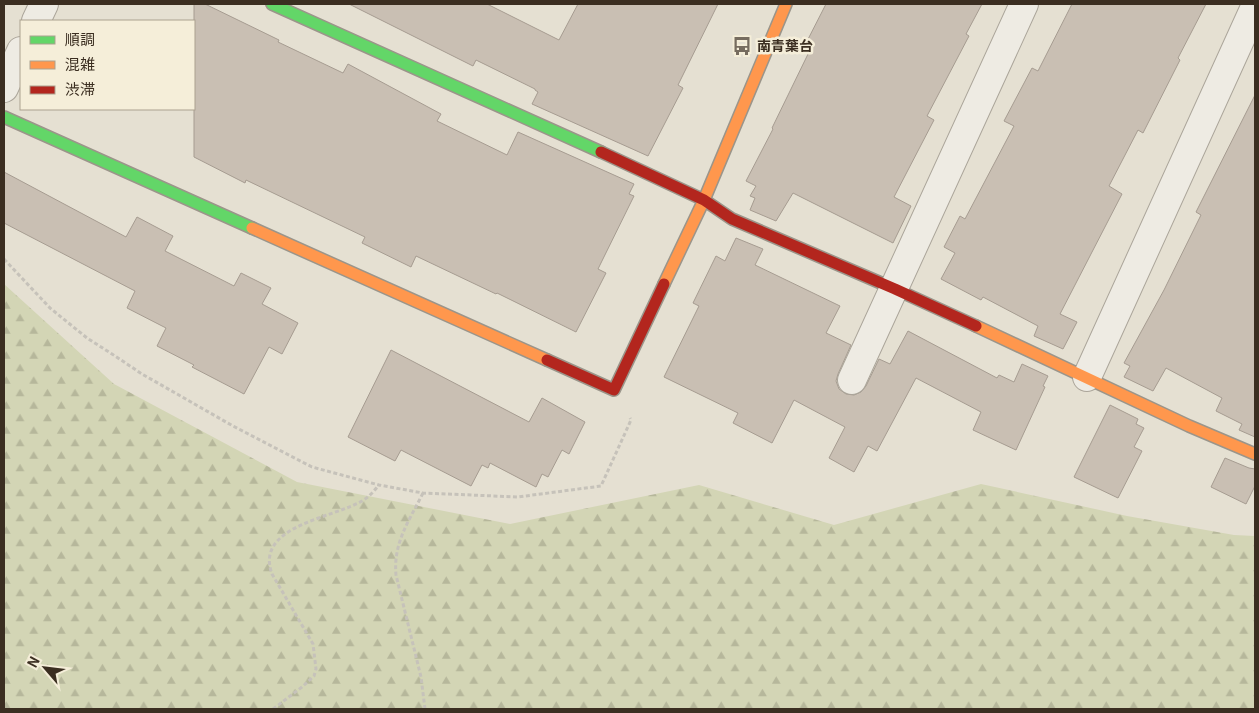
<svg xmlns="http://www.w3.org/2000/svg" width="1259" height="713" font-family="Georgia,'Noto Sans JP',serif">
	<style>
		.forest { fill: url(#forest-firs) }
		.building { fill: #c9bfb3; stroke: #a69c91 }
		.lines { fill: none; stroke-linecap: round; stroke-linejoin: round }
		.street-casing { stroke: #aba59a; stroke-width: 30 }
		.fast-casing { stroke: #9b958a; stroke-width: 14 }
		.slow-casing { stroke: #9b958a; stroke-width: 14 }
		.jam-casing { stroke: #9b958a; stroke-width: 14 }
		.path { stroke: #c6c2ba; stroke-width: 3; stroke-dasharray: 4 2.5; stroke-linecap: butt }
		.street { stroke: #eeebe3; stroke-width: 28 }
		.fast { stroke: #63d668; stroke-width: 11 }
		.slow { stroke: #ff974d; stroke-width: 11 }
		.jam { stroke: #b3261e; stroke-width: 11 }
		.labels { text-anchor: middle; stroke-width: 5; stroke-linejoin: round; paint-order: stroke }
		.poi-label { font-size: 14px; font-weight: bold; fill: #3b2e21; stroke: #f5eed9; text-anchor: start }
	</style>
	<defs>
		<pattern id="forest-firs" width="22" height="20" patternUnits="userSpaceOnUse" patternTransform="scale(1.25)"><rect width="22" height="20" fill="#d3d5b5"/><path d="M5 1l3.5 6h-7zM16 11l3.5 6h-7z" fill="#b6b79b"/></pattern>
	</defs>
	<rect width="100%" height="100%" fill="#e5e0d2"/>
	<!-- forest -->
	<polygon class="forest" points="4,284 114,384 297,482 510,524 699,485 834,525 981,484 1127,516 1234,535 1255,536 1255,709 4,709"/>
	<!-- building -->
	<g class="building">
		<polygon points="194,4 205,4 279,40 278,42 343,73 348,64 441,114 437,121 507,155 518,132 634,184 629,194 634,196 598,269 606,273 576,332 497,293 496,294 416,256 411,267 362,243 365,237 246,180 245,183 194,157"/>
		<polygon points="349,4 487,4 559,40 578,4 718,4 678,85 683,88 648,156 532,104 538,92 535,90 535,89 476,60 473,66"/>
		<polygon points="826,4 982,4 966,34 969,36 927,116 934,120 894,197 911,206 893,243 793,193 776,221 750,210 755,198 750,196 756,186 746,181 773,129 772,128 809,52 803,49"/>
		<polygon points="1072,4 1206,4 1178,58 1180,60 1143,133 1138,130 1109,186 1122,194 1060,314 1077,322 1063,349 1034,336 1038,326 983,297 981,300 941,279 955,253 944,247 960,216 965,219 1014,126 1004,121 1032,68 1038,71"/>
		<polygon points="1255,95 1255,437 1239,430 1242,424 1216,411 1222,398 1166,368 1153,391 1124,377 1130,366 1124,363 1164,290 1201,215 1196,212"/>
		<polygon points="4,172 126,237 137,217 173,236 165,251 234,286 241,273 271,288 262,304 298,323 282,354 269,347 244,394 192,367 194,365 157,346 166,328 127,308 135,291 4,223"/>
		<polygon points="736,238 763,249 755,265 840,306 826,333 851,345 838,374 836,381 839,389 846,394 854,395 861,392 866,386 879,359 890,364 908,331 997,378 999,375 1014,382 1022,364 1048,376 1043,386 1045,387 1016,450 973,430 981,412 916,378 877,451 868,446 854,472 829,458 845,427 794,400 772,443 733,423 738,413 664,377 699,306 693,303 716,256 725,261"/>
		<polygon points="391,350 529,422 542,398 585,422 569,454 562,450 548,477 542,474 536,487 490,463 488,468 482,465 471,486 401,450 395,461 348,437"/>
		<polygon points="1110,405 1138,419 1136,424 1144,428 1134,447 1142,451 1118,498 1074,477"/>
		<polygon points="1225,458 1249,468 1255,469 1255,486 1246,504 1211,487"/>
	</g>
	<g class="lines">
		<!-- street casing -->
		<g class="street-casing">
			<g id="street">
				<polyline points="36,21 44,4"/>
				<polyline points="4,88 21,51"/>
				<polyline points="1087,377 1255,7"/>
				<polyline points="852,380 1024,4"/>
			</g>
		</g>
		<!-- fast casing -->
		<g class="fast-casing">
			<g id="fast">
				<polyline points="272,4 601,152"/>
				<polyline points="4,117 252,228"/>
			</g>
		</g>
		<!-- slow casing -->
		<g class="slow-casing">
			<g id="slow">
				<polyline points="252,228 547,360"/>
				<polyline points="664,284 704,200 786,4"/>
				<polyline points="976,326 1189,426 1255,454"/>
			</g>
		</g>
		<!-- jam casing -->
		<g class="jam-casing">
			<g id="jam">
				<polyline points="601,152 704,200 732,219 895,289 976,326"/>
				<polyline points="547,360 614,390 664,284"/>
			</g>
		</g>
		<!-- path -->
		<g class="path">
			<polyline points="4,259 50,308 87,338 112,354 142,374 233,426 312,467 379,485 423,493 518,497 601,486 631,420 630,418"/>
			<path d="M 423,493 C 409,521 393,543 396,575 L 421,677 L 425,709"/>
			<path d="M 273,709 L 302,687 L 314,676 L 316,669 L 313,644 L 272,574 C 254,526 333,518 362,501 C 369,497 374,491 379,485"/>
		</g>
		<!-- street -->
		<use href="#street" class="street"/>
		<!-- fast -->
		<use href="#fast" class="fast"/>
		<!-- slow -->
		<use href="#slow" class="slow"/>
		<!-- jam -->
		<use href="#jam" class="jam"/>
	</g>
	<!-- icons -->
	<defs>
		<g id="bus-bare" transform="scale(1.5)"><path d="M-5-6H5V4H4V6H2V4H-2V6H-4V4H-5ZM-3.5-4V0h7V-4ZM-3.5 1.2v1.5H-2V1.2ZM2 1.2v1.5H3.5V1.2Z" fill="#766c5f" stroke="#f5eed9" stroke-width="2.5" paint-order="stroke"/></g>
	</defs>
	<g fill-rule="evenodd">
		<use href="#bus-bare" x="742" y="46"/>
	</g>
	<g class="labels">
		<!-- poi labels -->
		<g class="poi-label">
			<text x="757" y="51">南青葉台</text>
		</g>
	</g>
	<!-- border -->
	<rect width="1259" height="713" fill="none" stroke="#3b2e21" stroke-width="10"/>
	<!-- legend -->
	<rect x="20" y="20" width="175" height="90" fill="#f5eed9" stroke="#aba18f"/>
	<rect x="30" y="36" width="25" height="8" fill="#63d668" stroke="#aba18f"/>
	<text x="65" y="45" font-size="15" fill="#3b2e21">順調</text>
	<rect x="30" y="61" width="25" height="8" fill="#ff974d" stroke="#aba18f"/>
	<text x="65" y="70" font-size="15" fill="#3b2e21">混雑</text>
	<rect x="30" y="86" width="25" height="8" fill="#b3261e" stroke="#aba18f"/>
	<text x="65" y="95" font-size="15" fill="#3b2e21">渋滞</text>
	<!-- north arrow -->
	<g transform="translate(45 668) rotate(298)" stroke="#f5eed9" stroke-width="4" paint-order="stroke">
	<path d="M0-4L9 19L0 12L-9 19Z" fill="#3b2e21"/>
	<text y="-8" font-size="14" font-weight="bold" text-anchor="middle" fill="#3b2e21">N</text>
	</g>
</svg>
